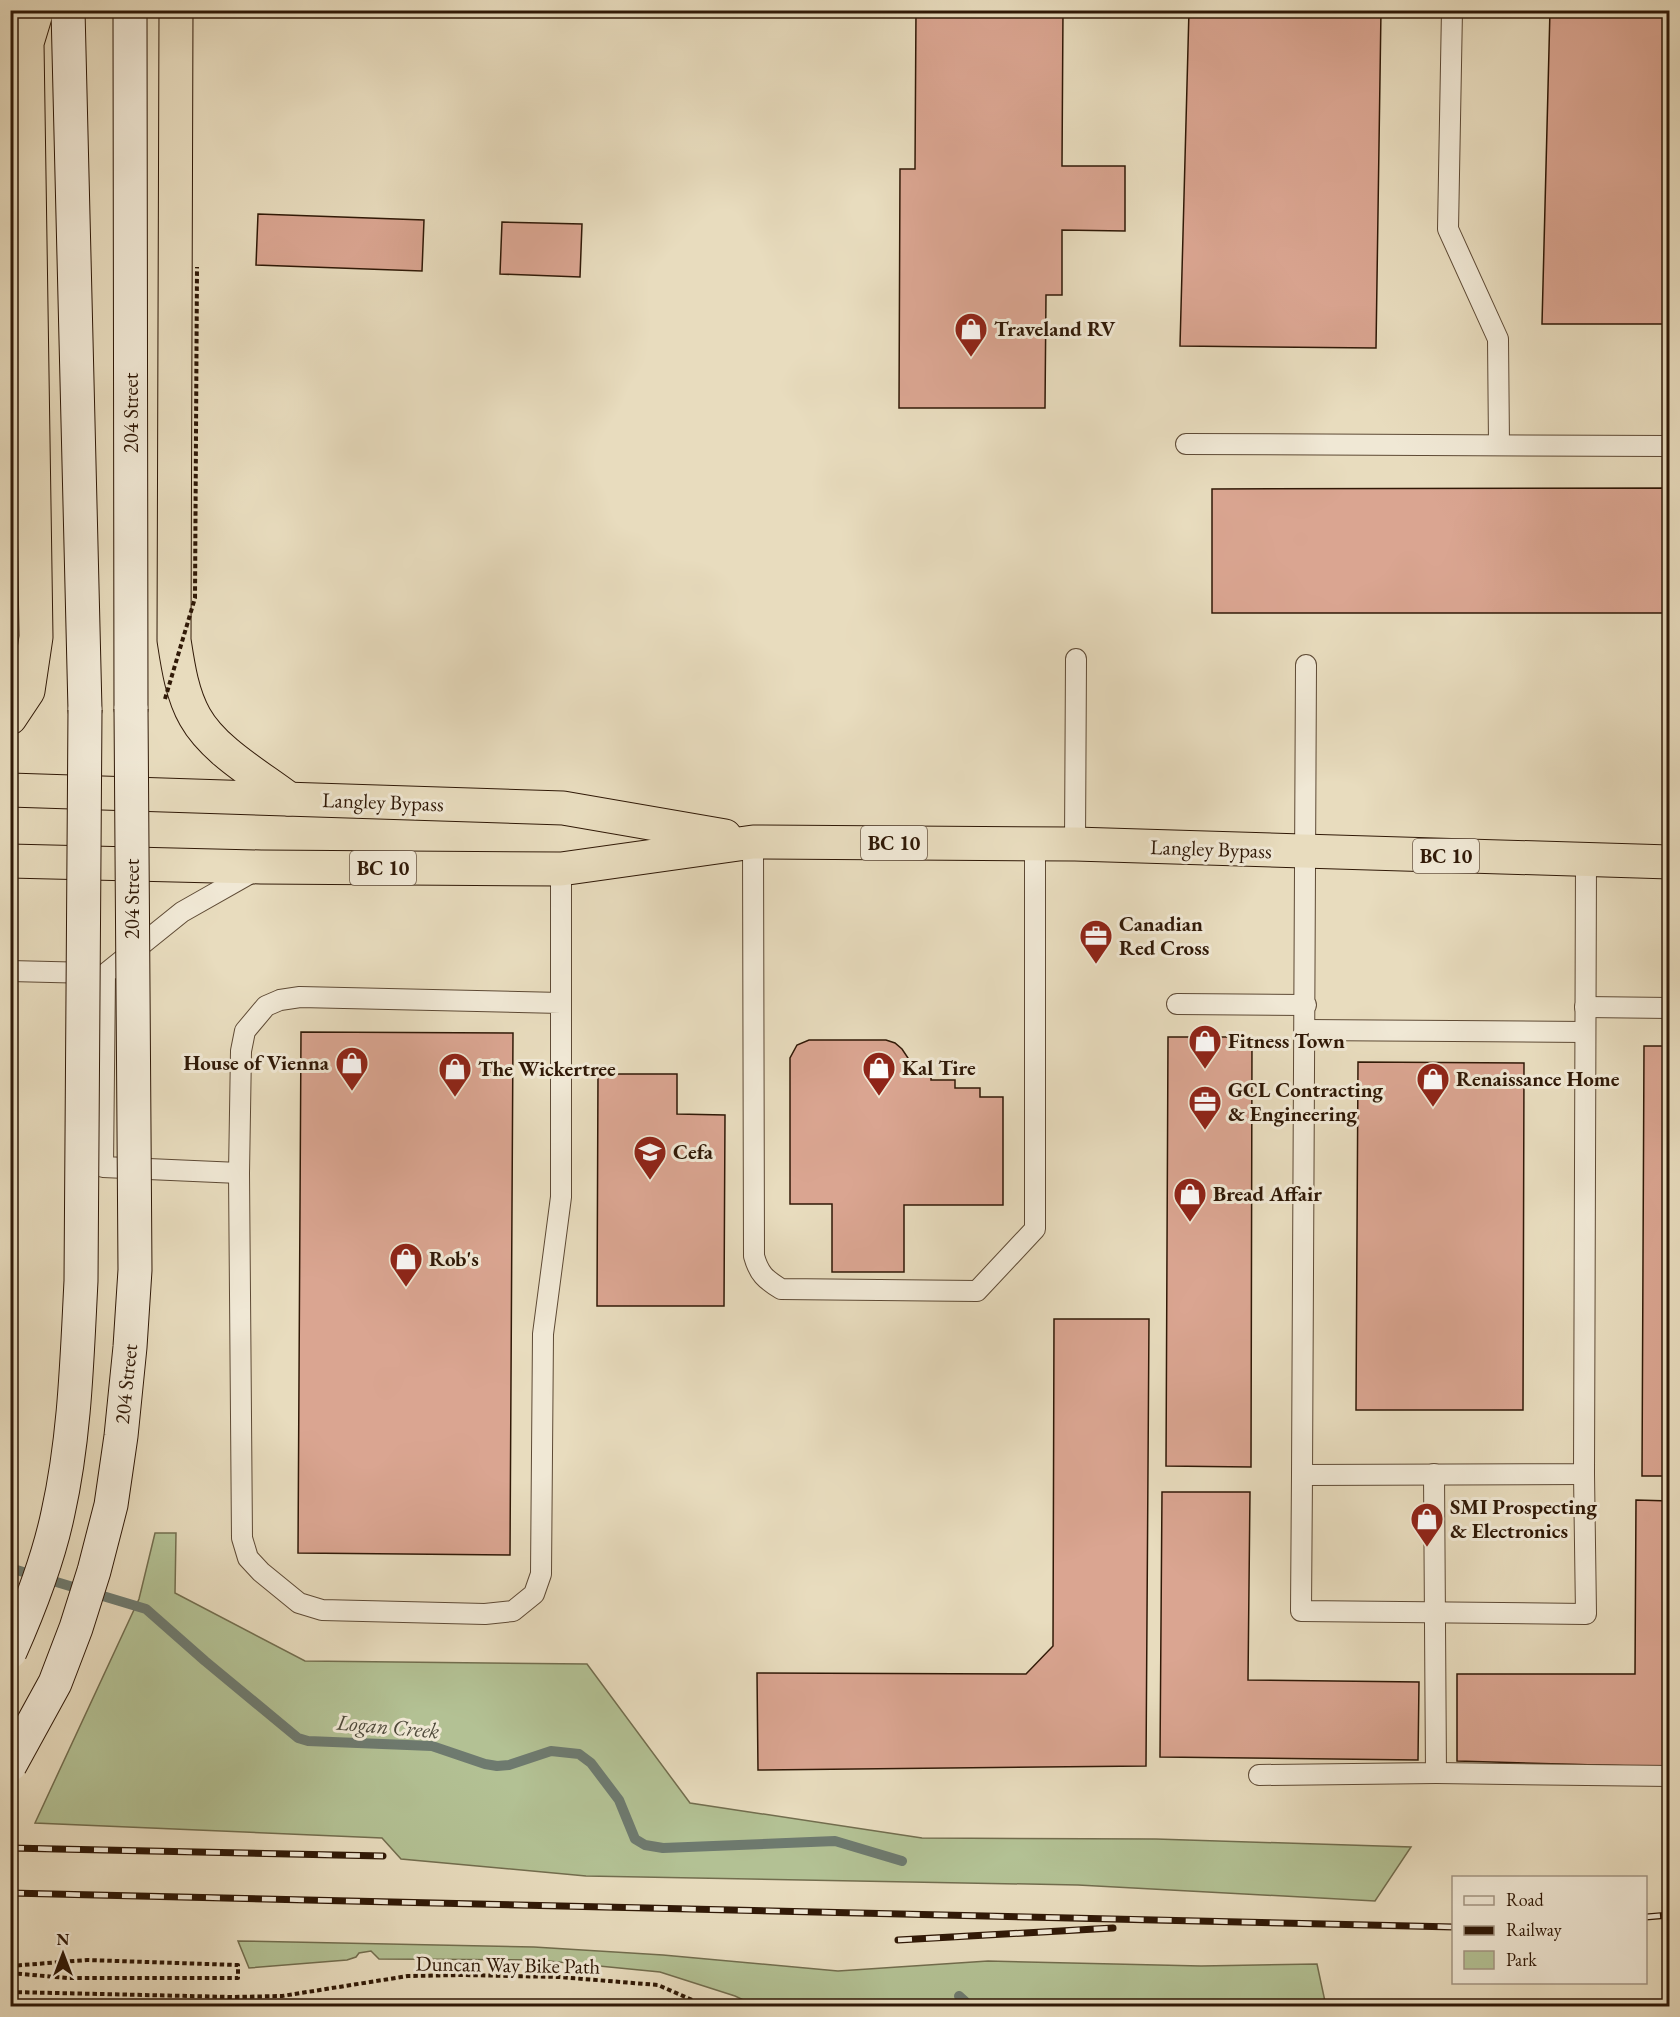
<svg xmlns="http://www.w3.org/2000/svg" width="1680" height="2017" font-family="'EB Garamond',serif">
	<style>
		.green { fill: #b3c194; stroke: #726d4e; stroke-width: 1.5 }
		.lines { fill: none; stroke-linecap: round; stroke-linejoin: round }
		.stream { stroke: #6e7a6f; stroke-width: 10 }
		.building { fill: #daa591; stroke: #301907; stroke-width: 1.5 }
		.lane-casing { stroke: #5e4a35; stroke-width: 22 }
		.secondary-casing { stroke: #301907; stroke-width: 35 }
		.highway-casing { stroke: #301907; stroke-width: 35 }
		.path { stroke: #301907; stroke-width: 4; stroke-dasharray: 4.5 3; stroke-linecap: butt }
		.lane { stroke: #f0e8d5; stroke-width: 20 }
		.secondary { stroke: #f0e8d5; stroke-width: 33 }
		.highway { stroke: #e8dcbe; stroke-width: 33 }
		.rail-casing { stroke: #301907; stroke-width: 7 }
		.rail { stroke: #f0e8d5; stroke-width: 4.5; stroke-dasharray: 14; stroke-linecap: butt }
		.secondary-bridge-casing { stroke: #301907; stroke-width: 35; stroke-linecap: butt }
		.path-bridge { stroke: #301907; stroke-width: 4; stroke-dasharray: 4.5 3; stroke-linecap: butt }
		.secondary-bridge { stroke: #f0e8d5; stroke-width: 33 }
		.labels { text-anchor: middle; stroke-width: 6; stroke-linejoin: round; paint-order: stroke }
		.shield { fill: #f0e8d5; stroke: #6a5745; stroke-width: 1.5 }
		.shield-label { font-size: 20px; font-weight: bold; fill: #301907 }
		.poi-label { font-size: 21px; font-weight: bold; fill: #301907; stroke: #f0e8d5; text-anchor: start }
		.street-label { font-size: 21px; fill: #301907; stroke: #f0e8d5 }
		.water-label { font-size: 22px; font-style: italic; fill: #4f4a3b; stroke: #f0e8d5 }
	</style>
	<rect width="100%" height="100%" fill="#e8dcbe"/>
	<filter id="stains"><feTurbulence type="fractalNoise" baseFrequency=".00333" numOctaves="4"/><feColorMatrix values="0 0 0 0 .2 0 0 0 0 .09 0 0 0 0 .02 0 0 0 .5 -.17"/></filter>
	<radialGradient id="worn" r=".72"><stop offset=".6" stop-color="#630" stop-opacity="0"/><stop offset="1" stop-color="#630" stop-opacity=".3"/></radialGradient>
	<!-- green -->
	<g class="green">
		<polygon points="155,1533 176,1533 175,1593 305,1661 587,1664 690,1803 922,1838 1156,1839 1411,1847 1375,1901 1078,1885 586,1876 401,1859 382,1838 35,1823 139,1599"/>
		<polygon points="238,1941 534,1947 663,1955 838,1971 988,1961 1201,1966 1317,1964 1326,2006 756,2006 735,1996 660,1972 538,1960 379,1959 371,1951 359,1953 356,1957 347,1960 249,1968"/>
	</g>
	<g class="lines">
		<!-- stream -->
		<g class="stream">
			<polyline points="10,1568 146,1609 205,1661 298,1738 308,1741 432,1746 485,1764 497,1766 509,1765 551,1751 579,1754 591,1763 619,1800 635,1839 645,1845 663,1848 835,1841 902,1861"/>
			<polyline points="959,1996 970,2006"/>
		</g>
	</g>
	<!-- building -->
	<g class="building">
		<polygon points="916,10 1063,10 1062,166 1125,166 1125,231 1062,230 1062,295 1046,295 1045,408 899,408 900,169 915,169"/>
		<polygon points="1189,10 1381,10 1376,348 1180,346"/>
		<polygon points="1550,10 1670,10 1670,324 1542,324"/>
		<polygon points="258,214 424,220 422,271 256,265"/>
		<polygon points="502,222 582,224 580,277 500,274"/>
		<polygon points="1670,488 1670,613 1212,613 1212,489"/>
		<polygon points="301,1032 513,1033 510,1555 298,1553"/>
		<polygon points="1168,1037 1252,1037 1251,1467 1166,1466"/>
		<polygon points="809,1040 886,1040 895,1043 902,1049 908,1058 908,1070 931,1070 931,1080 955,1080 955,1088 980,1088 980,1097 1003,1097 1003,1205 904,1205 904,1272 832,1272 832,1204 790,1204 790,1058 797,1045"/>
		<polygon points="1644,1046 1670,1046 1670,1476 1642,1476"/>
		<polygon points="1358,1062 1524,1063 1523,1410 1356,1410"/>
		<polygon points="598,1074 677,1074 677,1114 725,1115 724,1306 597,1306"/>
		<polygon points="1054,1319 1149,1319 1146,1766 758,1770 757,1673 1026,1674 1053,1646"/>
		<polygon points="1162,1492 1250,1492 1248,1680 1419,1682 1418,1760 1160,1757"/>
		<polygon points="1636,1500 1670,1501 1670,1767 1457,1761 1457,1674 1635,1674"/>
	</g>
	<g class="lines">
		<!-- lane casing -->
		<g class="lane-casing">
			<g id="lane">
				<polyline points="1452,10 1448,229 1498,339 1499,444"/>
				<polyline points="1186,444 1670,446"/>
				<polyline points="1306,665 1302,1475 1584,1474 1586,860"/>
				<path d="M 753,842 L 754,1256 C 759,1274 765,1279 781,1289 L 977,1291 L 1035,1229 L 1035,844"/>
				<polyline points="1075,844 1076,659"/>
				<polyline points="561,869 561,1197 543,1334 541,1574 534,1594 513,1611 485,1614 322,1610 299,1603 261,1572 248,1558 242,1538 239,1173 241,1051 245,1031 266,1006 280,1000 300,997 561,1003"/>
				<polyline points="10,971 92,973"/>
				<polyline points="1177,1004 1306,1005"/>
				<polyline points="1585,1007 1670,1008"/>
				<polyline points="1305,1030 1585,1032"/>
				<polyline points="239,1173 103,1167 105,974 182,912 256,870"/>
				<polyline points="1302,1475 1301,1611 1586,1614 1584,1474"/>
				<polyline points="1436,1773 1670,1776"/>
				<polyline points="1259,1775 1436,1773 1434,1474"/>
			</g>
		</g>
		<!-- secondary casing -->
		<g class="secondary-casing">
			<g id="secondary">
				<polyline points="68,10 85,710"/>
				<polyline points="130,10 131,709"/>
			</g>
		</g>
		<!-- highway casing -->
		<g class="highway-casing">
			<g id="highway">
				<path d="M 176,10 L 174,640 C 178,666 182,694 195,717 C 214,751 259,776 289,799"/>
				<polyline points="10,718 28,691 36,637 27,43 37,10"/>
				<polyline points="10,790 563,808 725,836"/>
				<polyline points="10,861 261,867 561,869 753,842 1075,844 1670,862"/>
			</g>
		</g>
		<!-- path -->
		<g class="path">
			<polyline points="10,1966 87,1960 238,1965 238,1978 67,1978 10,1973"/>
			<polyline points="10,1992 233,1997 282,1996 408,1976 464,1975 559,1977 658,1985 706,2006"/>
		</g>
		<!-- lane -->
		<use href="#lane" class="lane"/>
		<!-- secondary -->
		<use href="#secondary" class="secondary"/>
		<!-- highway -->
		<use href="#highway" class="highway"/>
		<!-- rail casing -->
		<g class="rail-casing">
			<g id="rail">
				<polyline points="10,1848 383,1856"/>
				<polyline points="10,1893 1454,1927"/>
				<polyline points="1646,1917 1670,1915"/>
				<polyline points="898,1940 1113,1928"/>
			</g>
		</g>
		<!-- rail -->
		<use href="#rail" class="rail"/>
		<!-- secondary-bridge casing -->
		<g class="secondary-bridge-casing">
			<g id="secondary-bridge">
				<path d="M 10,1652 C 30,1607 48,1561 58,1513 C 75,1437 77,1358 81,1281 L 85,710"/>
				<polyline points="10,1765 55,1683 76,1628 94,1571 111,1505 121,1436 130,1347 135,1270 131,709"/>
			</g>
		</g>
		<!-- path-bridge -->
		<polyline class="path-bridge" points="165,699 195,598 197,267"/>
		<!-- secondary-bridge -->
		<use href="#secondary-bridge" class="secondary-bridge"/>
	</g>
	<!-- icons -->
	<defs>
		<g id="shop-pin" transform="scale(1.725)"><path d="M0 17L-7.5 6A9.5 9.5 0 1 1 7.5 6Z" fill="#8f2418" stroke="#f0e8d5"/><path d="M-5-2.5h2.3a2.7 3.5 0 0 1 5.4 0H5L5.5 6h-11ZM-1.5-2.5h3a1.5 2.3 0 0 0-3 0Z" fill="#fff"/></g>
		<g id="office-pin" transform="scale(1.725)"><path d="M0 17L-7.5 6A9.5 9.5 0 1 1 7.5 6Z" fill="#8f2418" stroke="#f0e8d5"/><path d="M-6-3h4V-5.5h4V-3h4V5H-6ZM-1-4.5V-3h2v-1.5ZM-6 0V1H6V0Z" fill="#fff"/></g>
		<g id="school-pin" transform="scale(1.725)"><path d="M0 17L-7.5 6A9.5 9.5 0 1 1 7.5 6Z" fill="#8f2418" stroke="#f0e8d5"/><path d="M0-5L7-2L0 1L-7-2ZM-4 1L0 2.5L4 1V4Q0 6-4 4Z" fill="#fff"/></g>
	</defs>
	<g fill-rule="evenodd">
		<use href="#shop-pin" x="971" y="329"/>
		<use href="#office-pin" x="1096" y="936"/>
		<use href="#shop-pin" x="1205" y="1041"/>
		<use href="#shop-pin" x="352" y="1063"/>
		<use href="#shop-pin" x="879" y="1068"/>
		<use href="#shop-pin" x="455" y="1069"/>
		<use href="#shop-pin" x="1433" y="1079"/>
		<use href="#office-pin" x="1205" y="1102"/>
		<use href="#school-pin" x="650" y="1152"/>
		<use href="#shop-pin" x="1190" y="1194"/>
		<use href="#shop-pin" x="406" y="1259"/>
		<use href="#shop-pin" x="1427" y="1519"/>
	</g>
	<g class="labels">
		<!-- shield labels -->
		<g class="shield">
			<rect x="861" y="826" width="66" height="34" rx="4.5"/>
			<rect x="1413" y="839" width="66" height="34" rx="4.5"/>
			<rect x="350" y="851" width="66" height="34" rx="4.5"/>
		</g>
		<g class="shield-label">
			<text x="894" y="850">BC 10</text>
			<text x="1446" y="863">BC 10</text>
			<text x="383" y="875">BC 10</text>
		</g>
		<!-- poi labels -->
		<g class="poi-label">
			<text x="994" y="336">Traveland RV</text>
			<text x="1119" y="931">Canadian<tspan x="1119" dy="24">Red Cross</tspan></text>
			<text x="1228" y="1048">Fitness Town</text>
			<text x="329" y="1070" text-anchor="end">House of Vienna</text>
			<text x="902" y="1075">Kal Tire</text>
			<text x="478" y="1076">The Wickertree</text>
			<text x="1456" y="1086">Renaissance Home</text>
			<text x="1228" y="1097">GCL Contracting<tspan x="1228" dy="24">&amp; Engineering</tspan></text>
			<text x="673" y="1159">Cefa</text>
			<text x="1213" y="1201">Bread Affair</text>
			<text x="429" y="1266">Rob's</text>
			<text x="1450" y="1514">SMI Prospecting<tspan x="1450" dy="24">&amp; Electronics</tspan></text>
		</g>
		<!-- street labels -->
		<g class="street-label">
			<text transform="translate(131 413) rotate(-90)" y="7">204 Street</text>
			<text transform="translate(383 802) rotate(2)" y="7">Langley Bypass</text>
			<text transform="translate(1211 849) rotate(2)" y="7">Langley Bypass</text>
			<text transform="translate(132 899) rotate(-90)" y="7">204 Street</text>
			<text transform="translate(126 1384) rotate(-84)" y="7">204 Street</text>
			<text transform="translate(508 1965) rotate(1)" y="7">Duncan Way Bike Path</text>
		</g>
		<!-- water labels -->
		<g class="water-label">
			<text transform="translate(388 1726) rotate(5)" y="8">Logan Creek</text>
		</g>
	</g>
	<!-- margin -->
	<rect width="1680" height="2017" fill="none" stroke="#e8dcbe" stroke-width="36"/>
	<rect x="12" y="12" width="1656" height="1993" fill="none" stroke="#301907" stroke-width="3"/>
	<rect x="18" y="18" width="1644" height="1981" fill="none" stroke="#301907" stroke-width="1.5"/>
	<!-- legend -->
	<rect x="1452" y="1876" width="195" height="108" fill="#f0e8d5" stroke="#a39583" stroke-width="1.5"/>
	<rect x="1464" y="1896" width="30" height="9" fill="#f0e8d5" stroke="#a39583" stroke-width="1.5"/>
	<text x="1506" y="1906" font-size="18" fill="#301907">Road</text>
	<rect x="1464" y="1926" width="30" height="9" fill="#301907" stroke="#a39583" stroke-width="1.5"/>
	<text x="1506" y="1936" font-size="18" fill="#301907">Railway</text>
	<rect x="1464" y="1951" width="30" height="18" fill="#b3c194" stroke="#a39583" stroke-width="1.5"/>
	<text x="1506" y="1966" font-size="18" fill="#301907">Park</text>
	<!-- north arrow -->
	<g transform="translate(63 1954)" stroke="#f0e8d5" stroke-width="4.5" paint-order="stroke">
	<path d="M0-4.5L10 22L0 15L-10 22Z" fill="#301907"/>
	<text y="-9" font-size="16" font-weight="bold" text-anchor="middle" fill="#301907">N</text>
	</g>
	<rect width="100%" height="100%" filter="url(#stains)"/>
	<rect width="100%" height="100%" fill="url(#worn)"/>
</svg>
